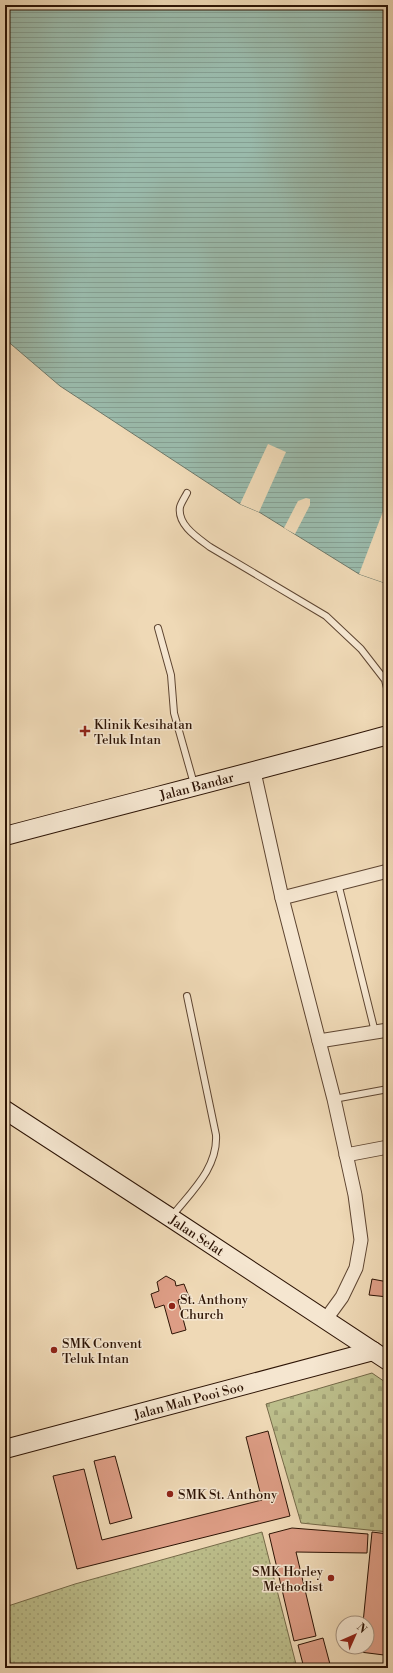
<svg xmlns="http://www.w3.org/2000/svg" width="393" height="1673" font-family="'Libre Bodoni',serif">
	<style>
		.grass { fill: url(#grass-dots); stroke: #746948 }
		.cemetery { fill: url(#cemetery-stones); stroke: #746948 }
		.water { fill: url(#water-rules); stroke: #6e7869 }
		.pier { fill: #efd9b6 }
		.building { fill: #dd9d85; stroke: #2d1405 }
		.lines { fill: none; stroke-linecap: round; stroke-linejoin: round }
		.lane-casing { stroke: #5e4531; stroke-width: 8 }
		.street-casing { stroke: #5e4531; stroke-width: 15 }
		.secondary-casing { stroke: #2d1405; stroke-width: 20 }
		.lane { stroke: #f5e6d0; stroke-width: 6 }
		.street { stroke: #f5e6d0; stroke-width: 13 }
		.secondary { stroke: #f5e6d0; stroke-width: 18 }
		.poi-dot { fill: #8f2418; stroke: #f5e6d0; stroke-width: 1.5 }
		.labels { text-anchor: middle; stroke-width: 3; stroke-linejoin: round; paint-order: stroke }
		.poi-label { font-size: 13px; fill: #2d1405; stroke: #f5e6d0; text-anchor: start }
		.street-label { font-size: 13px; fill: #2d1405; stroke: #f5e6d0 }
	</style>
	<defs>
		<pattern id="grass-dots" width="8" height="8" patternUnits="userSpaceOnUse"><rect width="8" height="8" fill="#bcbe8b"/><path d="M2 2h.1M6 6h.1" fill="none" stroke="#a2a276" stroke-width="1.8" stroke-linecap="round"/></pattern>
		<pattern id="cemetery-stones" width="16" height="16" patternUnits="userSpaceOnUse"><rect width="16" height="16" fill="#bcbe8b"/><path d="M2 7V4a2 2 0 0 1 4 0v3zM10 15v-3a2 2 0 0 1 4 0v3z" fill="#a2a276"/></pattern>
		<pattern id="water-rules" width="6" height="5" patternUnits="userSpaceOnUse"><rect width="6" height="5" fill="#9abaab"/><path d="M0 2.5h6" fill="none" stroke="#859f92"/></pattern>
	</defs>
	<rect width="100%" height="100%" fill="#efd9b6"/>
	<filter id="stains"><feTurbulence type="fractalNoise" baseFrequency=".005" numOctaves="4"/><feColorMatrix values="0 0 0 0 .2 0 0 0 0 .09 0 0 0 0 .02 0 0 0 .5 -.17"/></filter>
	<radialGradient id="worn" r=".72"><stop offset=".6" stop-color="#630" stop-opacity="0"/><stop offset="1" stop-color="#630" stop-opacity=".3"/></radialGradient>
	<!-- grass -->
	<polygon class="grass" points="262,1532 297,1668 12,1668 5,1639 5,1607 75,1584"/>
	<!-- cemetery -->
	<polygon class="cemetery" points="372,1373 388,1384 388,1532 301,1523 266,1404"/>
	<!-- water -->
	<polygon class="water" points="5,5 388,5 388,584 359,574 259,512 240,504 60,386 5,339"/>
	<!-- pier -->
	<g class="pier">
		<polygon points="268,444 286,452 259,512 240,504"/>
		<polygon points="306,498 310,499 310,505 295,534 284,528 298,501"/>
		<polygon points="387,501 388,502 388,575 385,583 359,574"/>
	</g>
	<!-- building -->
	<g class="building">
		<polygon points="166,1276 175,1281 176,1286 184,1284 189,1297 178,1300 186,1330 172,1334 164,1305 155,1308 151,1294 159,1291 157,1282"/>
		<polygon points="372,1279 388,1282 388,1297 369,1295"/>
		<polygon points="268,1431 290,1516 77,1569 53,1476 84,1469 102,1540 262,1500 246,1437"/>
		<polygon points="115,1456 132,1518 110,1524 94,1461"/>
		<polygon points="292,1528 368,1534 367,1553 296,1552 316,1636 294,1641 269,1534"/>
		<polygon points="372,1532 388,1534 388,1615 384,1655 360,1652 361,1647 367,1647 367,1623 363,1623"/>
		<polygon points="323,1638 331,1668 304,1668 298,1645"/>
	</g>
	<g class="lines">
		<!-- lane casing -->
		<g class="lane-casing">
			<g id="lane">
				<path d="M 187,493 C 185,497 181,503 180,507 C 177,525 198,538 210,547 L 326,616 L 361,649 L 385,680 L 388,692"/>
				<polyline points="158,628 171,675 174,713 194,784"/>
				<polyline points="338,883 375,1032"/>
				<polyline points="334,1099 388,1089"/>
				<path d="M 172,1216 C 191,1192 218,1168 216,1135 L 187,996"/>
			</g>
		</g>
		<!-- street casing -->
		<g class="street-casing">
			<g id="street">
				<polyline points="254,772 282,898 334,1099 355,1195 361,1240 356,1268 342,1297 326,1319"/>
				<polyline points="282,898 388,871"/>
				<polyline points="319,1041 388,1030"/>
				<polyline points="346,1155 388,1147"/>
			</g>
		</g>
		<!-- secondary casing -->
		<g class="secondary-casing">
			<g id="secondary">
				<path id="s1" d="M 5,836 C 133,802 261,770 388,735"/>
				<path id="s2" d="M 5,1110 L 171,1218 L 388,1361"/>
				<path id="s3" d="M 5,1449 L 373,1351"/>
			</g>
		</g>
		<!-- lane -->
		<use href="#lane" class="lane"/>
		<!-- street -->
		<use href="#street" class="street"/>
		<!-- secondary -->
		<use href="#secondary" class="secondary"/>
	</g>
	<!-- markers -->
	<g class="poi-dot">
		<path d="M83 725h4v4h4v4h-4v4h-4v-4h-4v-4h4z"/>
		<circle cx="172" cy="1306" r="4"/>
		<circle cx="54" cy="1350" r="4"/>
		<circle cx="170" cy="1494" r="4"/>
		<circle cx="331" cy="1578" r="4"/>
	</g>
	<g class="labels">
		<!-- poi labels -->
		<g class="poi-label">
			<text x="94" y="729">Klinik Kesihatan<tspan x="94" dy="15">Teluk Intan</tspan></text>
			<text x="180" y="1304">St. Anthony<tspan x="180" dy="15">Church</tspan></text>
			<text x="62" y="1348">SMK Convent<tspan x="62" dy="15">Teluk Intan</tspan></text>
			<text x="178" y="1499">SMK St. Anthony</text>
			<text x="323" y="1576" text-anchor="end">SMK Horley<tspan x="323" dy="15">Methodist</tspan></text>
		</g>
		<!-- street labels -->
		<g class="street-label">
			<text dy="5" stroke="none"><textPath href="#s1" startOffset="198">Jalan Bandar</textPath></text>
			<text dy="5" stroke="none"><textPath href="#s2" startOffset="229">Jalan Selat</textPath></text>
			<text dy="5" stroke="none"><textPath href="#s3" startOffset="190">Jalan Mah Pooi Soo</textPath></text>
		</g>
	</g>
	<!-- margin -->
	<rect width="393" height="1673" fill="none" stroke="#efd9b6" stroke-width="20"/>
	<rect x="6" y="6" width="381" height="1661" fill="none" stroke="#2d1405" stroke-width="2"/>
	<rect x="10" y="10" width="373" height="1653" fill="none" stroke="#2d1405"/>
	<!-- north arrow -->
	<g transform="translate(355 1635) rotate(45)"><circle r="19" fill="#f5e6d0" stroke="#a5927f"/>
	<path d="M0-3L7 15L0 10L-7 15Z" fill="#8f2418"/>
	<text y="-6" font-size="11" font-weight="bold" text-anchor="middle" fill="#2d1405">N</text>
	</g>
	<rect width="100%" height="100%" filter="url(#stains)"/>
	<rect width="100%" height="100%" fill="url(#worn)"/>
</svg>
